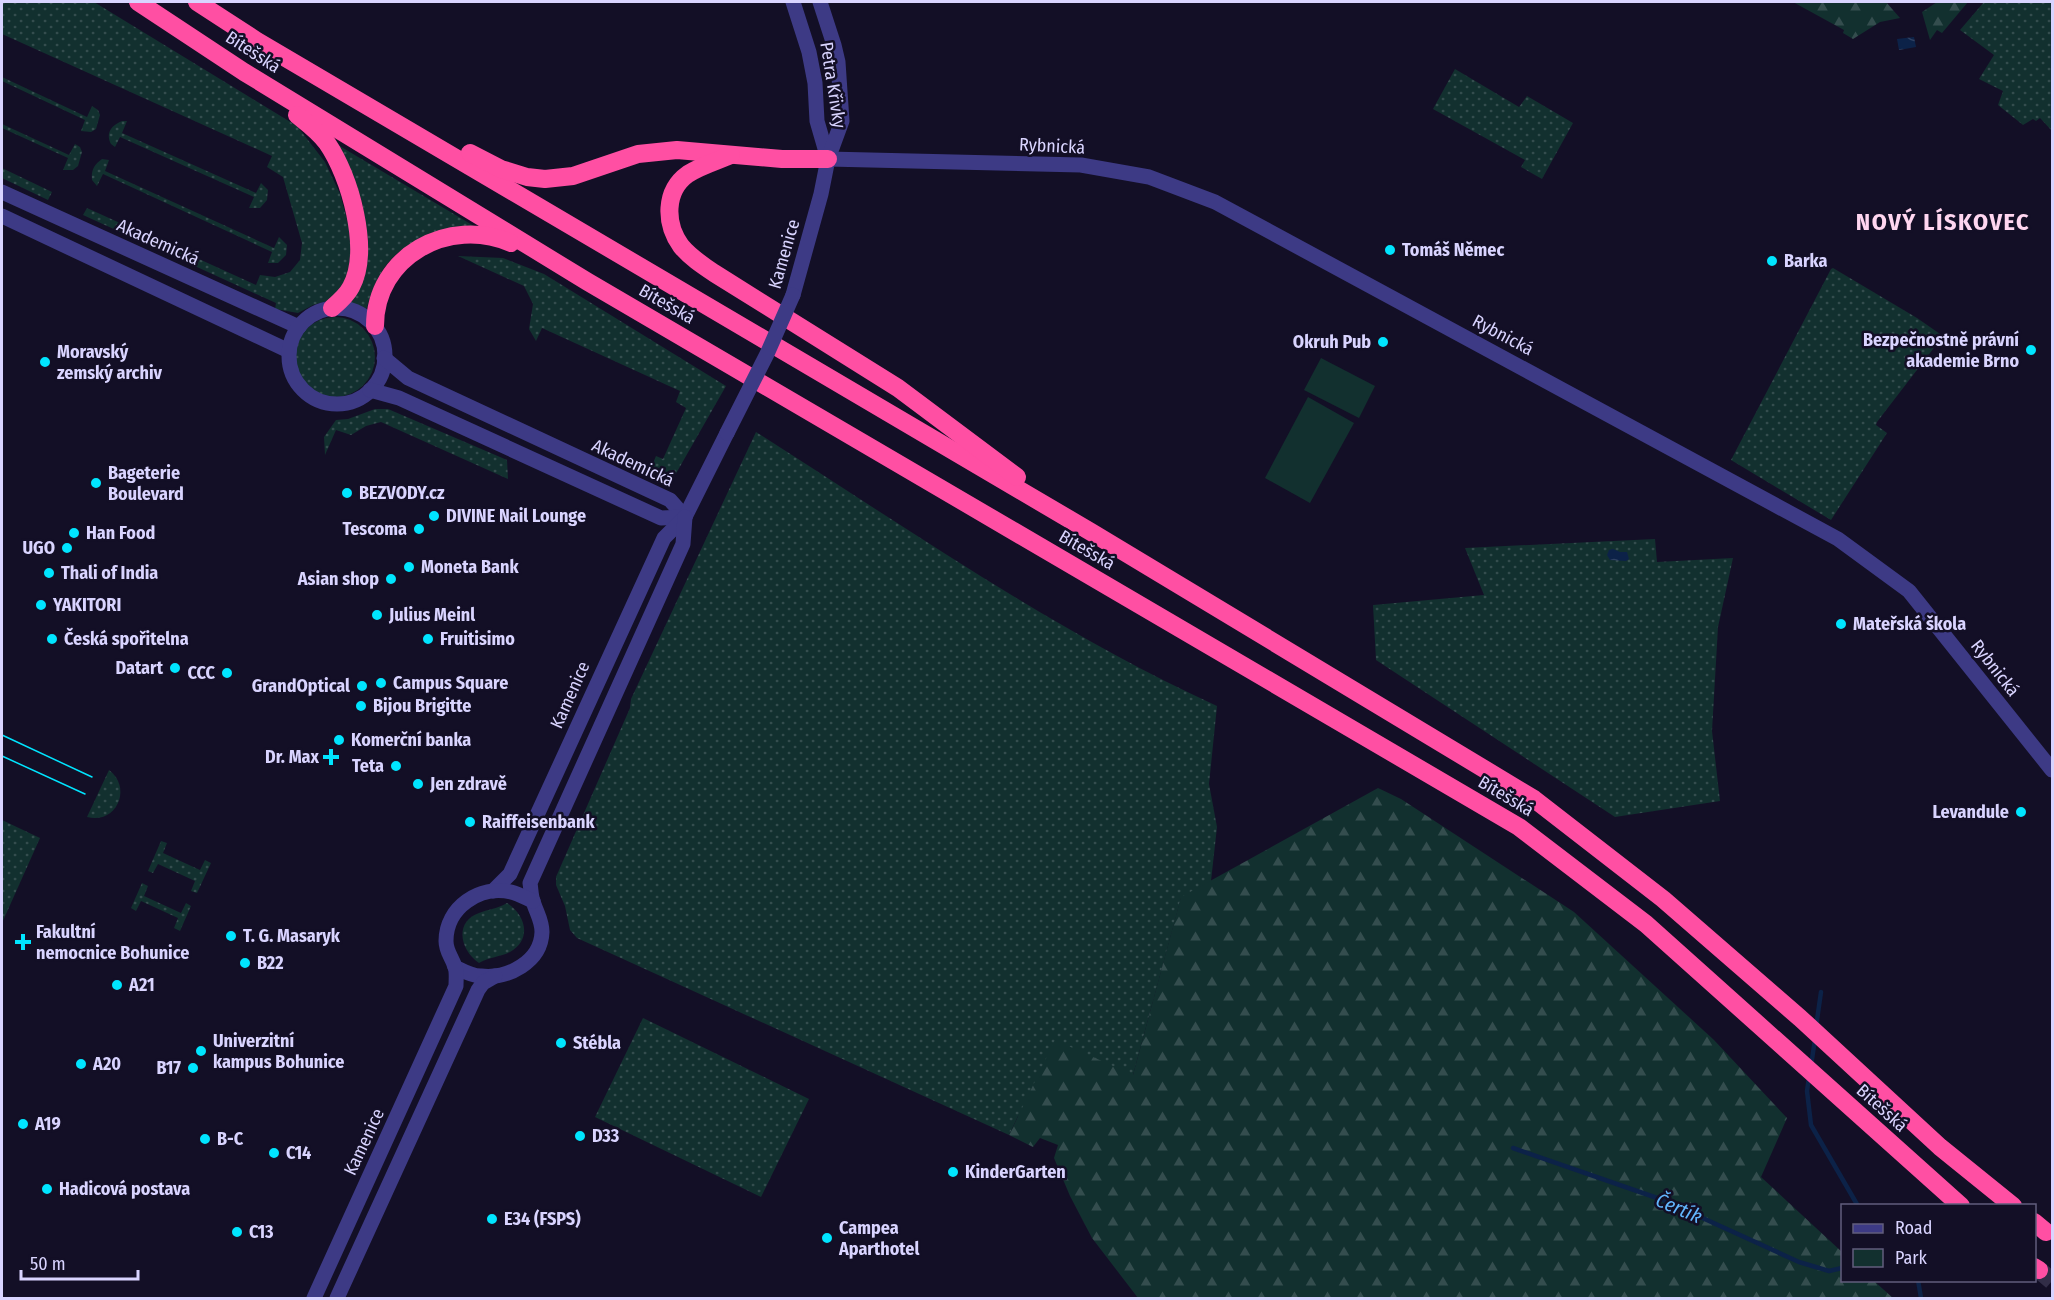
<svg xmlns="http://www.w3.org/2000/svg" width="2054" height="1300" font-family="'Fira Sans Condensed',sans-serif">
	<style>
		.green { fill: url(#green-dots) }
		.forest { fill: url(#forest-firs) }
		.pitch { fill: #12302f }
		.water { fill: url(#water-waves) }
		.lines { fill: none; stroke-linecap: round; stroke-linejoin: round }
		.stream { stroke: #0c2248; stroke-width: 4.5 }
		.highway-tunnel { stroke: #312d47; stroke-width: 18; stroke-dasharray: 18 9; stroke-linecap: butt }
		.minor { stroke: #3d3a85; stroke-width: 15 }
		.highway { stroke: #ff4fa3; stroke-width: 18 }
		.tram { stroke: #00e5ff; stroke-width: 1.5 }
		.minor-bridge { stroke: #3d3a85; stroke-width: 15 }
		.poi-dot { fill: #00e5ff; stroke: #130f26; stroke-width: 2 }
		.labels { text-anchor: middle; stroke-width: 5; stroke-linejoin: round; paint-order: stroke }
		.street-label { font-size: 18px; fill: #d9d4ff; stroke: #130f26 }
		.poi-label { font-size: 18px; font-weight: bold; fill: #d9d4ff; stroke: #130f26; text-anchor: start }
		.water-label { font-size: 20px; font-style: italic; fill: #62b6ff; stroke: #130f26 }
		.district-label { font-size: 24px; font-weight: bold; letter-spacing: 1.5px; fill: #ffd6f0; stroke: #130f26 }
	</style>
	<defs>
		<pattern id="green-dots" width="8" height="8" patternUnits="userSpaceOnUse" patternTransform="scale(1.5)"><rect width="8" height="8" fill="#12302f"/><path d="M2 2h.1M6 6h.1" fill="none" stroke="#344d4e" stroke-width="1.8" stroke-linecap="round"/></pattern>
		<pattern id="forest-firs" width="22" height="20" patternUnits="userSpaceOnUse" patternTransform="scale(1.5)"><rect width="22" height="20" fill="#12302f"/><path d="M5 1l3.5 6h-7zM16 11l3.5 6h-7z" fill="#344d4e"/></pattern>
		<pattern id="water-waves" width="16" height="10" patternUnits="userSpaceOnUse" patternTransform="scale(1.5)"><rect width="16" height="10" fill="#0c2248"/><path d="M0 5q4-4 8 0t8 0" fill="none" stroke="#2f4163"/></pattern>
	</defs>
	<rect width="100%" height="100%" fill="#130f26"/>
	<!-- green -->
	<g class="green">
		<polygon points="2,2 94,2 297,126 325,162 340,194 352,238 348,280 334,299 313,305 298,313 275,309 276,303 83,215 87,208 256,285 260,275 275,277 290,272 300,260 302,243 283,177 267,167 272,156 2,34"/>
		<polygon points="1984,2 2052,2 2052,131 2040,118 2036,121 2033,119 2023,125 1998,105 2003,91 1979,79 1994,55 1960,30"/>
		<polygon points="1455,69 1519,107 1527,96 1573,123 1542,179 1521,167 1525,160 1433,109"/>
		<polygon points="2,77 87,117 92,106 98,110 100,115 96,129 91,132 81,131 85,120 2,81"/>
		<path d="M 122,121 L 127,121 L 122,133 L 256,193 L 261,183 L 268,190 L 267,200 L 260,208 L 249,208 L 254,197 L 120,137 L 115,147 L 111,144 C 105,133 112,125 122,121 Z"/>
		<polygon points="2,124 69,155 75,144 80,147 82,152 78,166 73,170 63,170 68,158 2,128"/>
		<path d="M 338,145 L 474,226 C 413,240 384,244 366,311 L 347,302 L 360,287 L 368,242 L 362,202 Z"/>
		<path d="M 102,159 L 109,160 L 105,171 L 274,248 L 279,237 L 287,245 L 286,255 L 278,263 L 268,263 L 272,252 L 103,174 L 97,186 L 92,180 C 91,170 94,165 102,159 Z"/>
		<polygon points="2,168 52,192 48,200 2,178"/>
		<polygon points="458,256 503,258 544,274 726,386 674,477 651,468 656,456 663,459 686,408 676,402 680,391 542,328 536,341 529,329 533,304 524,286"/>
		<polygon points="1833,268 1917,318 1943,336 1877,422 1876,425 1887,433 1831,520 1731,460 1831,269"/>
		<circle cx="335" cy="357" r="40"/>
		<polygon points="375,409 388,409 507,460 508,479 381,422 366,426 351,435 336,430 325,455 324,437 336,420 348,419"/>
		<path d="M 756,432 C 907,528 1054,631 1217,706 L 1209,784 L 1217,827 L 1211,881 L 1181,898 L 1133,1075 L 1018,1116 L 1009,1135 L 577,938 L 570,930 L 565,906 L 556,885 L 556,877 L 630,708 L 631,699 Z"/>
		<polygon points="1655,539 1657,562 1733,558 1718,627 1712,731 1720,801 1615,817 1376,660 1373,605 1484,595 1465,548"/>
		<path d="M 109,770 C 133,788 116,825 87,817 Z"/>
		<polygon points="2,820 40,838 2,923"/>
		<polygon points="161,841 167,843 163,853 200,870 205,860 211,863 197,893 191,891 195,881 158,864 153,873 148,871"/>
		<polygon points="142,883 148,886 144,896 181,913 186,903 191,906 180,931 174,928 178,918 141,901 136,911 131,908"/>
		<path d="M 507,903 C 525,914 533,939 510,952 C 500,957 489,957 479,963 C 460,950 454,922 479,913 C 489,909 497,909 507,903 Z"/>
		<polygon points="643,1018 809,1099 761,1197 595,1117"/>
	</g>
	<!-- forest -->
	<g class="forest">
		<polygon points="1793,2 1886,2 1900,18 1880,22 1853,39 1843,33 1844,30"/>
		<polygon points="1937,2 1968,2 1942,33 1937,30 1930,40 1922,12"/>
		<polygon points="1378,788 1401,799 1574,912 1714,1040 1787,1118 1761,1177 1842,1252 1842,1280 1874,1281 1893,1298 1138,1298 1092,1238 1070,1196 1054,1158 1058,1145 1040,1138 1033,1147 1009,1135 1055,1040 1133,1075 1181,897"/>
	</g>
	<!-- pitch -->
	<g class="pitch">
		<polygon points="1321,358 1375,386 1359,418 1304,390"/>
		<polygon points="1308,397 1354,423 1310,503 1265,478"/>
	</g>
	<!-- water -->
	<g class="water">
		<polygon points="1914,37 1916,47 1899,50 1897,39"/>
		<polygon points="1613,549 1620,552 1627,552 1629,559 1626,561 1610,560 1607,555 1609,550"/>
	</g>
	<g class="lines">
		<!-- stream -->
		<g class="stream">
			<polyline points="1816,1027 1821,992"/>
			<polyline points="1811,1066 1815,1039"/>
			<polyline points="1809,1077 1807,1091 1811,1125 1858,1206"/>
			<polyline points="1513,1148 1663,1200 1799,1262 1829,1271 1842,1268"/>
			<polyline points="1918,1280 1921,1298"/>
		</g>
		<!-- highway-tunnel -->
		<polyline class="highway-tunnel" points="2039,1270 2052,1281"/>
		<!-- minor -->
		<g class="minor">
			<polyline points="793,2 809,52 815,83 817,121 828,159"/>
			<polyline points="828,159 1081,165 1149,177 1215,202 1838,539 1909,591 2052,770"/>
			<polyline points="2,192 299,327"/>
			<polyline points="2,216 289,351"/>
			<polyline points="793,295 821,194 828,159 842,121 838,62 834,45 820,2"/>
			<circle cx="337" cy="356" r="48"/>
			<polyline points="384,358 408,378 670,500 685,517"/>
			<polyline points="370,390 399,398 661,518 685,517"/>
			<polyline points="493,891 510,874 664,538 685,517 727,433"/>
			<path d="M 455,967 C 463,971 472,976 481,976 C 508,979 541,962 542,932 C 542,920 536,912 533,901 C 531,896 531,889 530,883 L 683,544 L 685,517"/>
			<path d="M 314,1298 L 456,986 C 456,980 457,972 455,967 C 452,957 446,952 446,941 C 446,907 480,885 511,892 C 519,894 526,898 533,901"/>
			<polyline points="337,1298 478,990 483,983 495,976"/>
		</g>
		<!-- highway -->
		<g class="highway">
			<polyline points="138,2 244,72 588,282 1519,827 1646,924 1961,1206"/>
			<polyline points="197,2 257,41 1091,532 1534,799 1663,899 1800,1018 1940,1147 2013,1206"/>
			<path d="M 297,115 C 307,123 319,132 327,143 C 350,176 371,250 351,287 C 347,295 339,302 332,308"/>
			<polyline points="470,153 501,169 527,177 545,179 573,176 638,154 677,150 782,159 828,159"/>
			<path d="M 731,155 C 717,161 700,166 688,174 C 664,191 665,224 681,246 C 690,257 702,265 714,273 L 898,388 L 1017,477"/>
			<path d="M 375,326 C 375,256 449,216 511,243"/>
			<polyline points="2034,1222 2046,1232"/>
			<polyline points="2034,1267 2039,1270"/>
		</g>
		<!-- tram -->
		<g class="tram">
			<polyline points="2,735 92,777"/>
			<polyline points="2,756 85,794"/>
		</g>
		<!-- minor-bridge -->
		<polyline class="minor-bridge" points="727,433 767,354 793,295"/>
	</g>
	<!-- markers -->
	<g class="poi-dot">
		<circle cx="1390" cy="250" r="6"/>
		<circle cx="1772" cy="261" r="6"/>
		<circle cx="1383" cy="342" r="6"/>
		<circle cx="2031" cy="350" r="6"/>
		<circle cx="45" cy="362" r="6"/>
		<circle cx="96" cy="483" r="6"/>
		<circle cx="347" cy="493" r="6"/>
		<circle cx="434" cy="516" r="6"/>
		<circle cx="419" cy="529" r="6"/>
		<circle cx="74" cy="533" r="6"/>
		<circle cx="67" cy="548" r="6"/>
		<circle cx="409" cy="567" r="6"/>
		<circle cx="49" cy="573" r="6"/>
		<circle cx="391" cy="579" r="6"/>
		<circle cx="41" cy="605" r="6"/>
		<circle cx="377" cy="615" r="6"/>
		<circle cx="1841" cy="624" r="6"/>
		<circle cx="52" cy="639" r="6"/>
		<circle cx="428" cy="639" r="6"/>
		<circle cx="175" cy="668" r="6"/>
		<circle cx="227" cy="673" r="6"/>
		<circle cx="381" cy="683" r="6"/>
		<circle cx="362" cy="686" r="6"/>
		<circle cx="361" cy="706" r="6"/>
		<circle cx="339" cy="740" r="6"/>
		<path d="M328 748h6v6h6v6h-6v6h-6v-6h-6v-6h6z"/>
		<circle cx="396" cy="766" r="6"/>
		<circle cx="418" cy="784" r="6"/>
		<circle cx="2021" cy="812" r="6"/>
		<circle cx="470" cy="822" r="6"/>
		<circle cx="231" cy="936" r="6"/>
		<path d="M20 933h6v6h6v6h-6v6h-6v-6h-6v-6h6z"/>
		<circle cx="245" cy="963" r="6"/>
		<circle cx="117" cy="985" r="6"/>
		<circle cx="561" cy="1043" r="6"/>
		<circle cx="201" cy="1051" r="6"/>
		<circle cx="81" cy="1064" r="6"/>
		<circle cx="193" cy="1068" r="6"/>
		<circle cx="23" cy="1124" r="6"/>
		<circle cx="580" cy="1136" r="6"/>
		<circle cx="205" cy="1139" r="6"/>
		<circle cx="274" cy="1153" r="6"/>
		<circle cx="953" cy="1172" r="6"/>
		<circle cx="47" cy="1189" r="6"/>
		<circle cx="492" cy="1219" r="6"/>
		<circle cx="237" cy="1232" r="6"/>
		<circle cx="827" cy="1238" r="6"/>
	</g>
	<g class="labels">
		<!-- street labels -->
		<g class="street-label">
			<text transform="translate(253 52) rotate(33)" y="6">Bítešská</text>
			<text transform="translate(833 85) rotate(81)" y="6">Petra Křivky</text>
			<text transform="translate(1052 146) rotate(3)" y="6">Rybnická</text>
			<text transform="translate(158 242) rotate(24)" y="6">Akademická</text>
			<text transform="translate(784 254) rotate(-74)" y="6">Kamenice</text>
			<text transform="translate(667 304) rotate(30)" y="6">Bítešská</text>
			<text transform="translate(1503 335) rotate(28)" y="6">Rybnická</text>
			<text transform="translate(633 463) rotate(25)" y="6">Akademická</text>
			<text transform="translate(1087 550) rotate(30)" y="6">Bítešská</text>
			<text transform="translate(1995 668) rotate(52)" y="6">Rybnická</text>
			<text transform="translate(570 695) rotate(-66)" y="6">Kamenice</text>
			<text transform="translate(1506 796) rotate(31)" y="6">Bítešská</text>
			<text transform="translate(1882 1108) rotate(42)" y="6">Bítešská</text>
			<text transform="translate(364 1142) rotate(-65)" y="6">Kamenice</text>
		</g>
		<!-- poi labels -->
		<g class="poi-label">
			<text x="1402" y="256">Tomáš Němec</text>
			<text x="1784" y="267">Barka</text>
			<text x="2019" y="346" text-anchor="end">Bezpečnostně právní<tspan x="2019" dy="21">akademie Brno</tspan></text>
			<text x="1371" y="348" text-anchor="end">Okruh Pub</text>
			<text x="57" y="358">Moravský<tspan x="57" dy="21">zemský archiv</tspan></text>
			<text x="108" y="479">Bageterie<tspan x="108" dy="21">Boulevard</tspan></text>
			<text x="359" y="499">BEZVODY.cz</text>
			<text x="446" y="522">DIVINE Nail Lounge</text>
			<text x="407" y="535" text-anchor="end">Tescoma</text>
			<text x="86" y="539">Han Food</text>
			<text x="55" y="554" text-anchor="end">UGO</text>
			<text x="421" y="573">Moneta Bank</text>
			<text x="61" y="579">Thali of India</text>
			<text x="379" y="585" text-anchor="end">Asian shop</text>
			<text x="53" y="611">YAKITORI</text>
			<text x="389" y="621">Julius Meinl</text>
			<text x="1853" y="630">Mateřská škola</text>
			<text x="64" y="645">Česká spořitelna</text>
			<text x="440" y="645">Fruitisimo</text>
			<text x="163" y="674" text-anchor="end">Datart</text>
			<text x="215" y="679" text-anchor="end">CCC</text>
			<text x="393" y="689">Campus Square</text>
			<text x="350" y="692" text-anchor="end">GrandOptical</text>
			<text x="373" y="712">Bijou Brigitte</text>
			<text x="351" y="746">Komerční banka</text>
			<text x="319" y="763" text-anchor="end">Dr. Max</text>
			<text x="384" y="772" text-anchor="end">Teta</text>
			<text x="430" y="790">Jen zdravě</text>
			<text x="2009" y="818" text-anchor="end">Levandule</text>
			<text x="482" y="828">Raiffeisenbank</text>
			<text x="36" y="938">Fakultní<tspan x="36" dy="21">nemocnice Bohunice</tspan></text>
			<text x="243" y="942">T. G. Masaryk</text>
			<text x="257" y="969">B22</text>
			<text x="129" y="991">A21</text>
			<text x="213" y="1047">Univerzitní<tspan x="213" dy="21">kampus Bohunice</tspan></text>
			<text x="573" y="1049">Stébla</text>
			<text x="93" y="1070">A20</text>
			<text x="181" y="1074" text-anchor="end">B17</text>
			<text x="35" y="1130">A19</text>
			<text x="592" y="1142">D33</text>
			<text x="217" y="1145">B-C</text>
			<text x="286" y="1159">C14</text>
			<text x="965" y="1178">KinderGarten</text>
			<text x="59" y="1195">Hadicová postava</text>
			<text x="504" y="1225">E34 (FSPS)</text>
			<text x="839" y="1234">Campea<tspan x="839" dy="21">Aparthotel</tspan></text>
			<text x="249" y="1238">C13</text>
		</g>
		<!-- water labels -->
		<g class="water-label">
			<text transform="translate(1679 1208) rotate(23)" y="7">Čertík</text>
		</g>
		<!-- district labels -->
		<g class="district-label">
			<text x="1943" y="230">NOVÝ LÍSKOVEC</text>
		</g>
	</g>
	<!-- border -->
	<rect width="2054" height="1300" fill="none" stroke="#d9d4ff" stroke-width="6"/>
	<!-- legend -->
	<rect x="1841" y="1204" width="195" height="78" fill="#130f26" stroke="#625e7d" stroke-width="1.5"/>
	<rect x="1853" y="1224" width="30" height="9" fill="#3d3a85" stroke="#625e7d" stroke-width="1.5"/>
	<text x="1895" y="1234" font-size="18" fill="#d9d4ff">Road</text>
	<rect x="1853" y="1249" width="30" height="18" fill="#12302f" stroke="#625e7d" stroke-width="1.5"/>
	<text x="1895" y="1264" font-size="18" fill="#d9d4ff">Park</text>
	<!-- scale -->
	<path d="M21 1270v9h117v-9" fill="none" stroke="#d9d4ff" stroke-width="3"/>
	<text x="30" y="1270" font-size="18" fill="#d9d4ff" stroke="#130f26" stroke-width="4.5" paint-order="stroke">50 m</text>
</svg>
